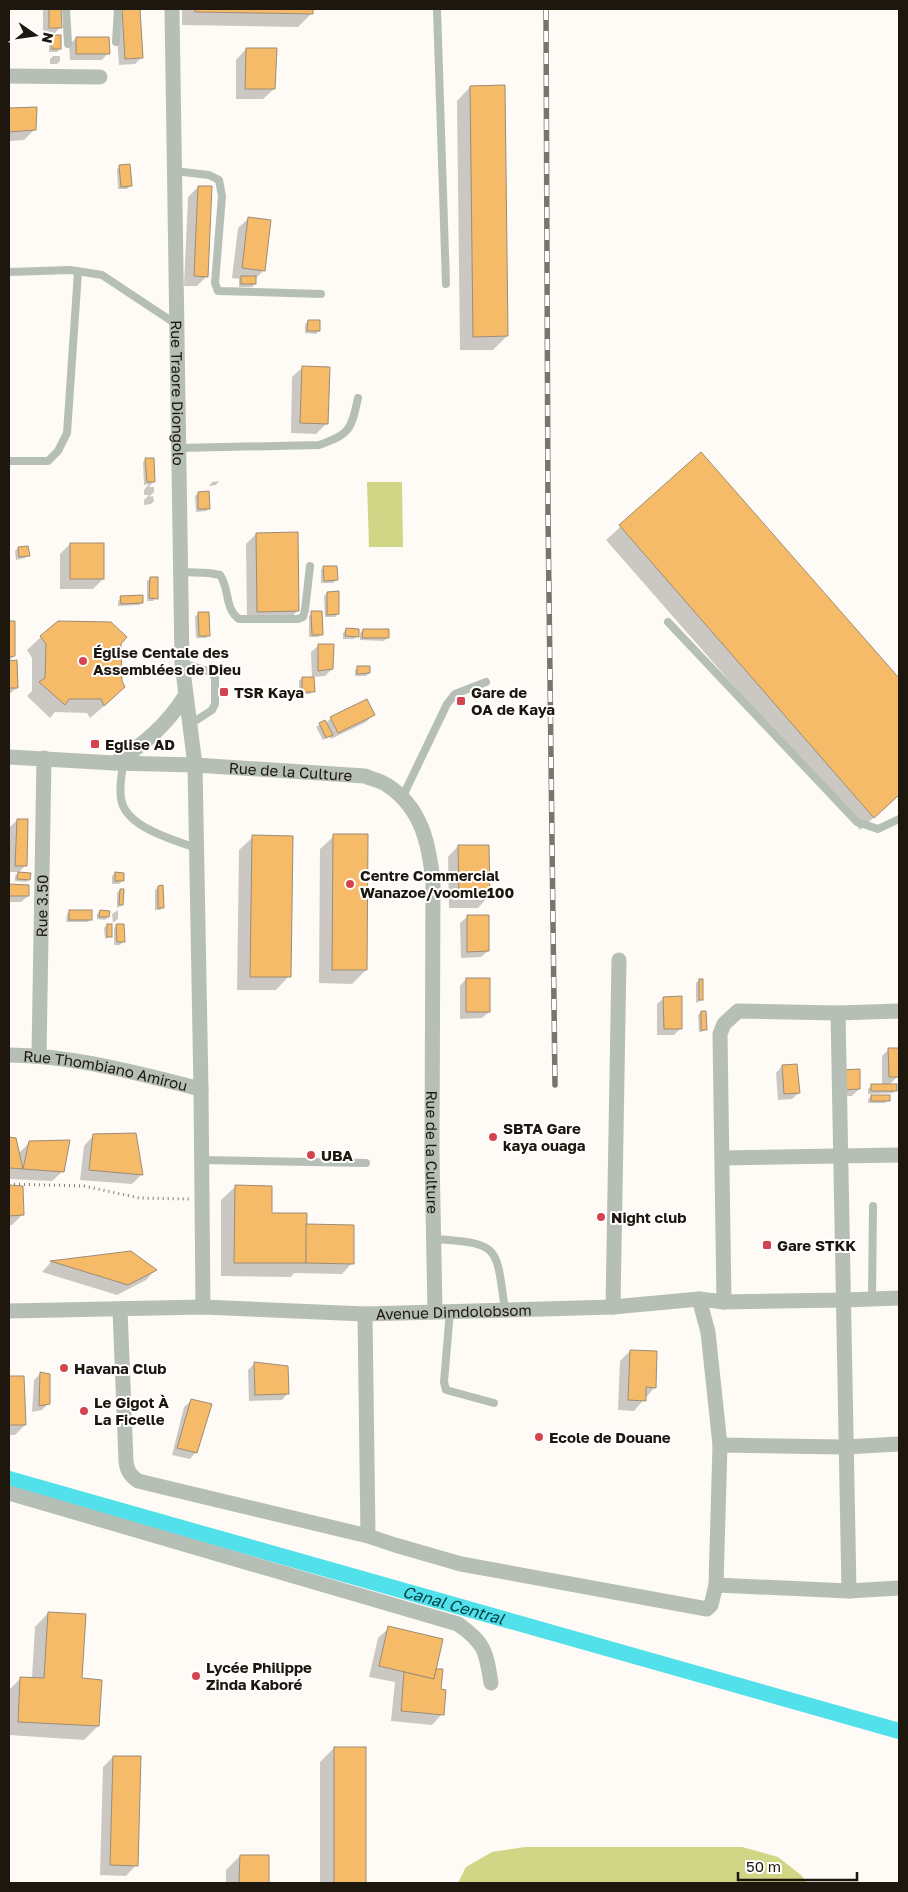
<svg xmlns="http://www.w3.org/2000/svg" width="908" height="1892" viewBox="0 0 908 1892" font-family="'Golos Text',sans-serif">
<rect width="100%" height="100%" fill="#fefaf5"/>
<!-- green -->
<g fill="#d0d685">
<polygon points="367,482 402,482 403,547 369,547"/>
<polygon points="525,1847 742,1847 778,1857 801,1875 807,1883 458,1883 466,1867 492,1852"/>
</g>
<!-- shadow -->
<g fill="#0003">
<polygon points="43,9 60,9 60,27 54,34 43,34"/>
<polygon points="115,9 139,9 142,57 135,64 119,65"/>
<polygon points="182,9 312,9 312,13 298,27 182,25"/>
<polygon points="52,37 60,49 57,52 49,52 49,40"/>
<polygon points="76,38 108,53 102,60 70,60 69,45"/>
<polygon points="246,49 274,89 263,99 236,99 236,60"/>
<polygon points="53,56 60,56 60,61 57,64 50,64 50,59"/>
<polygon points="470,87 507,336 493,350 460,350 457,101"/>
<polygon points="35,108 35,129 24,140 9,141 9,110"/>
<polygon points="120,166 130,186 127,189 118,189 117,169"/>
<polygon points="198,187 207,276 197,286 184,286 188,197"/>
<polygon points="249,218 264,270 255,279 255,284 252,287 239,287 239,279 232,278 238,228"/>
<polygon points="308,321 319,331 316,334 305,333 305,324"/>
<polygon points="303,367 327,423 316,434 291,433 292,377"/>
<polygon points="701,454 899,680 899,795 860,830 606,540"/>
<polygon points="146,459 154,481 149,487 154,487 154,492 149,497 153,496 154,501 151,504 144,505 144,500 149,495 144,495 144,490 149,484 144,485 143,462"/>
<polygon points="219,481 216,485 209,486 212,482"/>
<polygon points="198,493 209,508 206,511 196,512 195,496"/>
<polygon points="256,534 298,610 288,621 247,621 246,544"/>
<polygon points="70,544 103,579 93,589 60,589 60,554"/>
<polygon points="18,548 28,555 25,558 16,560 15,551"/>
<polygon points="324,567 336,580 333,583 321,583 321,570"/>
<polygon points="150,578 156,598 153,601 147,601 147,581"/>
<polygon points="327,593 338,614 335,617 325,617 324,596"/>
<polygon points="121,598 142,602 139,605 118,606 118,601"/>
<polygon points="312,613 321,634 318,637 309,637 309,616"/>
<polygon points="198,614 209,635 206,638 196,638 195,617"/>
<polygon points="14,622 14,656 9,661 9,623"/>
<polygon points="346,630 357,636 354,639 343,639 343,633"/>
<polygon points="363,630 387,638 384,641 360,640 360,633"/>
<polygon points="41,637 120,644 110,701 90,718 87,713 55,712 50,718 27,696 32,691 32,658 27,650"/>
<polygon points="318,646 332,669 325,676 313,677 313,691 310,694 299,694 299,681 302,678 312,678 311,652"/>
<polygon points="9,662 16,662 17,688 9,694"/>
<polygon points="358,667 369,673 366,676 355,676 355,670"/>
<polygon points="373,715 366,722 331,739 330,736 323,740 316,727 325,721 326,723 331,718"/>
<polygon points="17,820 25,866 19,872 9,872 10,827"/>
<polygon points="334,836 366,970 352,984 319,983 320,849"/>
<polygon points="253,837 289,976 276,990 237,990 239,850"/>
<polygon points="458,846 488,897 478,908 449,908 448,857"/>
<polygon points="18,873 29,879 26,882 15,881 15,876"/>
<polygon points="115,873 122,881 119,884 112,884 112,876"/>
<polygon points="9,886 28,886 28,896 21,902 9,902"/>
<polygon points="158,887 163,907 160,910 155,910 155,890"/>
<polygon points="120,890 122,905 117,908 117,893"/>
<polygon points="118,910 118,919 113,923 112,914"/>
<polygon points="70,911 91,919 88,922 66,922 67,914"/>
<polygon points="100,911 108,917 105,920 97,919 97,914"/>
<polygon points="467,917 488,951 481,957 461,958 460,923"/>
<polygon points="107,925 111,936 105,939 104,928"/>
<polygon points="117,925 123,942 120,945 114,945 114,928"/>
<polygon points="466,979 489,1012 482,1018 460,1019 460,986"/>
<polygon points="699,980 702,1000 696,1003 696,983"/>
<polygon points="664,998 681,1028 674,1035 657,1035 657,1004"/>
<polygon points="701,1012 705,1029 702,1032 699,1032 698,1015"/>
<polygon points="889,1049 898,1068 899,1067 899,1094 898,1076 889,1085 896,1090 893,1093 868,1094 868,1089 872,1085 882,1085 882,1056"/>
<polygon points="782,1066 799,1093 792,1099 778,1100 776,1073"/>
<polygon points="835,1078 859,1089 852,1096 835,1096"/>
<polygon points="871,1096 888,1100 885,1103 868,1103 868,1099"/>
<polygon points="94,1135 142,1174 132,1184 80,1180 84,1146"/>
<polygon points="9,1139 15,1140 18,1154 30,1142 63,1171 52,1181 9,1179"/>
<polygon points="9,1187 22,1187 22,1215 12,1225 9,1225"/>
<polygon points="235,1187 271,1214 305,1226 352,1263 342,1274 294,1273 291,1277 221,1276 221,1200"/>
<polygon points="130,1253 155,1270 146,1280 117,1295 42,1272 51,1262"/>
<polygon points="630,1351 655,1387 634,1411 618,1410 620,1361"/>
<polygon points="254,1364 288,1393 282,1400 249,1401 248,1370"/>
<polygon points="41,1373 49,1403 42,1410 32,1412 34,1380"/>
<polygon points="9,1377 23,1378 25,1425 15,1435 9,1435"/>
<polygon points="191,1401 196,1452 190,1459 172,1455 184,1407"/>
<polygon points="48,1613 98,1726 84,1740 9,1735 9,1690 21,1678 32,1678 35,1627"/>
<polygon points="389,1628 434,1670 442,1714 432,1725 391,1721 395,1682 369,1677 378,1638"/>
<polygon points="334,1748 365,1748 364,1883 320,1883 320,1762"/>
<polygon points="113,1757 136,1865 126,1876 100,1875 103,1767"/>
<polygon points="240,1856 268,1856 268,1883 226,1883 226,1870"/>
</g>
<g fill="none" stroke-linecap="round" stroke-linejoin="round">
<!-- canal -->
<path stroke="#52e1eb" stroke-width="16" id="s1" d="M9 1479 899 1731"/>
</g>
<!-- building -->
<g fill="#f6bb69" stroke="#9d8c75">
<polygon points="49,9 61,9 62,28 49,28"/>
<polygon points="122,9 140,9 143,58 125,59"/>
<polygon points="195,9 313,9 313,14 195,12"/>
<rect x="52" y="35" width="9" height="14"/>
<polygon points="76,37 109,37 110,54 76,54"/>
<polygon points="246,48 277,48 275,89 245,89"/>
<polygon points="505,85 508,336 473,337 470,86"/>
<polygon points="37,107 36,130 9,132 9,108"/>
<polygon points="130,164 132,186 121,187 119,165"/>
<polygon points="198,186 212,186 208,277 194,276"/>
<polygon points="248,217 271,220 265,271 242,268"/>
<rect x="241" y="276" width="15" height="8"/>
<polygon points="308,320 320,320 320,331 307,331"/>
<polygon points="302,366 330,367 328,424 300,423"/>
<polygon points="701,452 899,678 899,795 874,818 619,525"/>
<polygon points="145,458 154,458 155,482 147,482"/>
<polygon points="209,491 210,509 198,509 198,492"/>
<polygon points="298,532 299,611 257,612 256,533"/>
<rect x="70" y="543" width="34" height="36"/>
<polygon points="28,546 30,556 19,557 18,547"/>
<polygon points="323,566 337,566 338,580 324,581"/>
<polygon points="150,577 158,577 158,599 149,598"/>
<polygon points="339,591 339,614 327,615 327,592"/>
<polygon points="143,595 143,603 121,604 120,596"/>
<polygon points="311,611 322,611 323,635 312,635"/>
<polygon points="198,612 209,612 210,636 199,636"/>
<polygon points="9,621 15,621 15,656 9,657"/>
<polygon points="58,621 111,622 127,637 121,644 122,681 125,687 104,706 101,699 69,699 65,705 39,682 45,678 46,644 40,636"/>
<polygon points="346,628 359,629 359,637 345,636"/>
<polygon points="363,629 389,629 389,638 362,638"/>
<polygon points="318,644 334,644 333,669 318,671"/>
<polygon points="17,660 18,688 9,688 9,661"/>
<polygon points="357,666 370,666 370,673 357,674"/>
<polygon points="302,677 314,677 315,692 302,692"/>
<polygon points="367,699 375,715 338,733 330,717"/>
<polygon points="325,720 333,735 326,738 319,723"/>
<polygon points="17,819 28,819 27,866 15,866"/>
<polygon points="333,834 368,834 367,970 332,970"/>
<polygon points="252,835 293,836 291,977 250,977"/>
<polygon points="458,845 489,845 490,898 459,898"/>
<polygon points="18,872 31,873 30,880 17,879"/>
<polygon points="115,872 124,873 124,881 115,881"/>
<polygon points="9,884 29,885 29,896 9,896"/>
<polygon points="163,885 164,908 158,908 158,886"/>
<polygon points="120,889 124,889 123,905 119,905"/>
<rect x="69" y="910" width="23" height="10"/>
<polygon points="100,910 110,911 109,917 99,917"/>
<polygon points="467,915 489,915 489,951 467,952"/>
<rect x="107" y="924" width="5" height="13"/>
<polygon points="116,924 124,924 125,942 117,942"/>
<rect x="466" y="978" width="24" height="34"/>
<rect x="699" y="979" width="4" height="21"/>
<polygon points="682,996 682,1029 664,1029 663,997"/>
<polygon points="701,1011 706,1011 707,1030 701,1030"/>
<polygon points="888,1048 899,1048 899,1077 889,1077"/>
<polygon points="797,1064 800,1093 784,1094 782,1065"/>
<polygon points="860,1069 860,1089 841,1090 841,1070"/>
<rect x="871" y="1084" width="26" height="7"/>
<rect x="871" y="1095" width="19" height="6"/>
<polygon points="136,1133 143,1175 89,1170 93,1134"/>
<polygon points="9,1137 16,1138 23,1169 9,1168"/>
<polygon points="70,1140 64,1172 23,1169 29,1141"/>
<polygon points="9,1185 23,1186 24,1215 9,1216"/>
<polygon points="235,1185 272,1186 272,1213 307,1213 306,1263 234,1263"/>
<polygon points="306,1224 354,1225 354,1264 306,1263"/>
<polygon points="131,1251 157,1270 128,1285 50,1261"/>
<polygon points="630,1350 657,1351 656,1388 646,1387 646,1401 628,1400"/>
<polygon points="254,1362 288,1366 289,1394 255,1395"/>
<polygon points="40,1372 50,1374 50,1404 39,1406"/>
<polygon points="9,1376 24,1376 26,1425 9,1425"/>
<polygon points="191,1399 212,1404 197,1453 177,1448"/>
<polygon points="48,1612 86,1614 82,1678 102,1680 99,1726 18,1722 20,1677 44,1678"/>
<polygon points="388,1626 443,1639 434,1679 379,1666"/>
<polygon points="436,1669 443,1669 441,1689 446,1690 444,1715 401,1711 404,1672 434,1679"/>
<rect x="334" y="1747" width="32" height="136"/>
<polygon points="113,1756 141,1756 138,1866 110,1865"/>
<polygon points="240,1855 269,1855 269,1883 239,1883"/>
</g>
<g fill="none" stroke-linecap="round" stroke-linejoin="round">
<!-- path -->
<polyline stroke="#837d76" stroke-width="3" stroke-dasharray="1 4" stroke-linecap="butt" points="9,1184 84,1186 139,1198 189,1199"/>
<!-- lane -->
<g stroke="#b6bfb5" stroke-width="8">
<polyline points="66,9 68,44"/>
<polyline points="437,9 446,284"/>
<polyline points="116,42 118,9"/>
<polyline points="174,171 209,175 219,180 222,196 215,283 218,291 321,294"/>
<polyline points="9,272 70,270 102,275 176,324"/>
<path d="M179 448 319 445C350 434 351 430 358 398"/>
<polyline points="9,461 48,461 58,451 67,433 78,272"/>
<path d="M180 572 209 573 220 575C230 589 224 608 239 619H298L303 617 305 610 310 566"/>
<polyline points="668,622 857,822 878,829 899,819"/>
<polyline points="182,663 211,672 215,678 215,704 212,710 189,725"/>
<path d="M123 763C122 774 119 787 121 798 124 827 174 840 196 848"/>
<polyline points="402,798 447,704 455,694 486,682"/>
<polyline points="201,1160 366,1163"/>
<path d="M433 1239C501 1243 496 1246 505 1310"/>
<polyline points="872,1299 873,1206"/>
<polyline points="450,1311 444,1382 446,1390 494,1403"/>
</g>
<!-- street -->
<g stroke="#b6bfb5" stroke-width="15">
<path id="s2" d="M172 9 182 663 195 765 201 1089 203 1307"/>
<polyline points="9,76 100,77"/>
<path id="s3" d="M9 757 115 763 195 765 365 776C372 779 381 781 387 785 422 808 429 844 433 882L432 1155 435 1311"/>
<path d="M115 763C144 744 166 726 185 696"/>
<path d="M838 1013C843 1206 844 1398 849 1591"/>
<path id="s4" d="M9 1055C77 1056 136 1073 201 1089"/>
<path id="s5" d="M39 1055 44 758"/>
<polyline points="722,1158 899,1155"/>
<polyline points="724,1302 720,1034 724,1024 738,1011 838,1013 899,1011"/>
<polyline points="613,1307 619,960"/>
<path d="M120 1309 126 1461C127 1471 130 1475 138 1481L368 1536 395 1545 461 1564 707 1609 711 1605 716 1585 720 1445 708 1332 699 1299"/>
<path id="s6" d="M9 1311 203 1307 365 1314 613 1307 699 1299 724 1302 845 1300 899 1298"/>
<polyline points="365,1314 368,1536"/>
<polyline points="720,1445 845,1447 899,1444"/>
<path d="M9 1493 458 1624C485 1643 486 1651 491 1683"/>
<polyline points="716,1585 849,1591 899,1588"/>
</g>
<!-- rail casing -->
<g stroke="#7a746d" stroke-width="5.5">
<polyline id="rail" points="546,9 548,513 555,1085"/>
</g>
<!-- rail -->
<use href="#rail" stroke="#fff" stroke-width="4" stroke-dasharray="11" stroke-linecap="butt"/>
</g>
<!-- markers -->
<g fill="#d44450" stroke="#fff" stroke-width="2">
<circle cx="83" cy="661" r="5"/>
<rect x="219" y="687" width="10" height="10" rx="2.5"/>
<rect x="456" y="696" width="10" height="10" rx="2.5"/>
<rect x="90" y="739" width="10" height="10" rx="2.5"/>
<circle cx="350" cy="884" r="5"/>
<circle cx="493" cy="1137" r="5"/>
<circle cx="311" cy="1155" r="5"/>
<circle cx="601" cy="1217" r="5"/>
<rect x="762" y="1240" width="10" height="10" rx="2.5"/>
<circle cx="64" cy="1368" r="5"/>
<circle cx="84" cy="1411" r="5"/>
<circle cx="539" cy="1437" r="5"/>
<circle cx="196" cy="1676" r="5"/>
</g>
<g text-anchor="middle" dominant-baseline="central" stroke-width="4" stroke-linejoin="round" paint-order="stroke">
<!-- street labels -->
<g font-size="15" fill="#1e170e" stroke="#fff">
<text stroke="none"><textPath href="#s2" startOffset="384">Rue Traore Diongolo</textPath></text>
<text stroke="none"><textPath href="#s3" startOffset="282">Rue de la Culture</textPath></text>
<text stroke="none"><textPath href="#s5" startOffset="149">Rue 3.50</textPath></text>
<text stroke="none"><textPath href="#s4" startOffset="98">Rue Thombiano Amirou</textPath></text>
<text stroke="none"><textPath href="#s3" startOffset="762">Rue de la Culture</textPath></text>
<text stroke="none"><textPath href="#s6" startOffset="445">Avenue Dimdolobsom</textPath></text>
</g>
<!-- poi labels -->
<g font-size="15" font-weight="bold" fill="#1e170e" stroke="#fff" text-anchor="start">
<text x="93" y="652">Église Centale des<tspan x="93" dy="17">Assemblées de Dieu</tspan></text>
<text x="234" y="692">TSR Kaya</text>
<text x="471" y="692">Gare de<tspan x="471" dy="17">OA de Kaya</tspan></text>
<text x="105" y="744">Eglise AD</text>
<text x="360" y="875">Centre Commercial<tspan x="360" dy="17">Wanazoe/voomle100</tspan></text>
<text x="503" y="1128">SBTA Gare<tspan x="503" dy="17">kaya ouaga</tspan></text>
<text x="321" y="1155">UBA</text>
<text x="611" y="1217">Night club</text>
<text x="777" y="1245">Gare STKK</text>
<text x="74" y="1368">Havana Club</text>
<text x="94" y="1402">Le Gigot À<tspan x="94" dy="17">La Ficelle</tspan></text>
<text x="549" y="1437">Ecole de Douane</text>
<text x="206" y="1667">Lycée Philippe<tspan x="206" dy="17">Zinda Kaboré</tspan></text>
</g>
<!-- water labels -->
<g font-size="16" font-style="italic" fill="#004448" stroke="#fff">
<text stroke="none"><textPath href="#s1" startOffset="462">Canal Central</textPath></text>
</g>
</g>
<!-- border -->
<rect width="908" height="1892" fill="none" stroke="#1e170e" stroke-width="20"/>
<!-- north arrow -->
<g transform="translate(35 35) rotate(103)" stroke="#ffffff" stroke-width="4" paint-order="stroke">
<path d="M0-4L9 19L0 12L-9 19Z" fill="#1e170e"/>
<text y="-8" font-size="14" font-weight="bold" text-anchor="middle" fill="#1e170e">N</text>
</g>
<!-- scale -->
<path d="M738 1872v8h119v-8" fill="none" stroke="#1e170e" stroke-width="2.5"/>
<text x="746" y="1872" font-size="15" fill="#1e170e" stroke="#ffffff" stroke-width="4" paint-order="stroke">50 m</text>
</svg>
